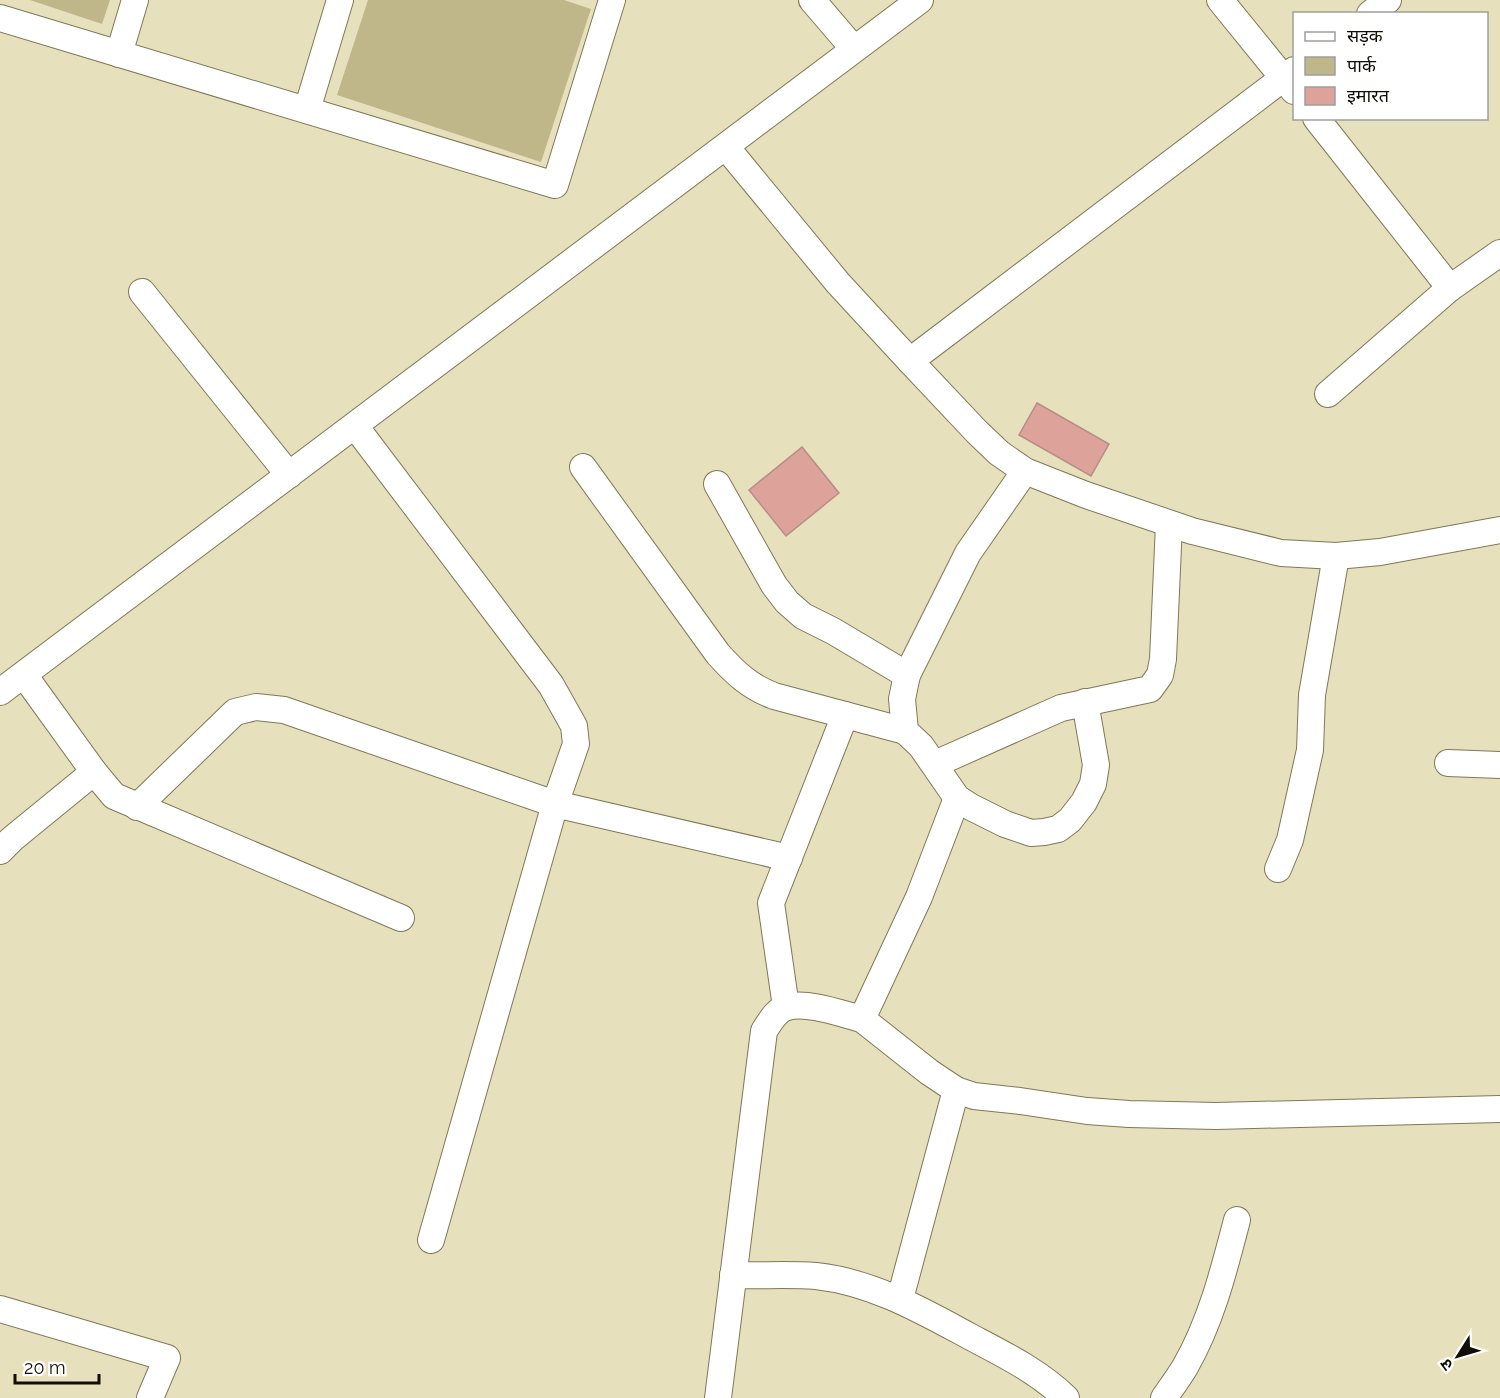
<svg xmlns="http://www.w3.org/2000/svg" width="1500" height="1398" viewBox="0 0 1500 1398" font-family="Raleway,'Noto Sans Devanagari',sans-serif">
<rect width="100%" height="100%" fill="#e7e0bc"/>
<!-- green -->
<g fill="#bfb68a">
<polygon points="30,0 110,0 102,24"/>
<polygon points="368,0 564,0 591,9 541,162 337,95"/>
</g>
<!-- building -->
<g fill="#dda299" stroke="#b48e87" stroke-width="1.5">
<polygon points="1037,403 1109,444 1091,476 1019,435"/>
<polygon points="802,447 839,493 786,536 749,490"/>
</g>
<g fill="none" stroke-linecap="round" stroke-linejoin="round">
<!-- street casing -->
<g stroke="#7f7857" stroke-width="28">
<g id="street">
<polyline points="812,0 854,49"/>
<polyline points="1220,0 1294,91"/>
<polyline points="1370,14 1388,0"/>
<polyline points="0,18 555,185 612,0"/>
<polyline points="119,54 135,0"/>
<polyline points="307,110 340,0"/>
<polyline points="1316,118 1450,288 1328,394"/>
<polyline points="726,147 838,283 910,361 977,432 999,453 1025,471 1086,495 1192,531 1281,553 1336,556 1380,552 1500,530"/>
<polyline points="1450,288 1500,253"/>
<polyline points="142,292 289,475"/>
<polyline points="910,361 1294,70"/>
<polyline points="355,426 551,685 574,726 576,744 555,804 431,1240"/>
<path d="M583 467 718 654C735 673 750 687 774 696L905 731"/>
<polyline points="1025,471 968,553 907,675 902,699 905,731 921,746 957,798 971,807 1005,824 1031,833 1044,832 1058,829 1070,820 1084,802 1093,784 1096,765 1085,702"/>
<polyline points="717,484 774,585 787,602 803,616 833,631 907,675"/>
<polyline points="24,675 94,772 114,796 401,918"/>
<polyline points="0,692 920,0"/>
<polyline points="1448,763 1500,765"/>
<polyline points="935,764 1061,708 1150,689 1160,675 1163,659 1169,524"/>
<polyline points="137,807 235,712 256,707 284,710 555,804 789,858"/>
<polyline points="0,851 12,839 94,772"/>
<polyline points="1278,869 1290,840 1310,750 1312,695 1336,556"/>
<polyline points="786,1007 771,903 845,715"/>
<polyline points="862,1019 929,1072 956,1090 900,1299"/>
<polyline points="956,1090 974,1096 1020,1101 1087,1111 1129,1114 1216,1116 1500,1109"/>
<path d="M733 1275C760 1276 789 1274 816 1276 872 1282 921 1310 969 1336 1003 1354 1038 1371 1066 1398"/>
<polyline points="0,1309 167,1358 150,1398"/>
<path d="M718 1398 764 1031C770 1022 776 1010 787 1007 807 1001 842 1014 862 1019L919 897 957 798"/>
<path d="M1164 1398C1171 1388 1179 1377 1185 1367 1211 1322 1224 1270 1237 1220"/>
</g>
</g>
<!-- street -->
<use href="#street" stroke="#fff" stroke-width="26"/>
</g>
<!-- legend -->
<rect x="1293" y="12" width="195" height="108" fill="#ffffff" stroke="#9f9e9a" stroke-width="1.5"/>
<rect x="1305" y="32" width="30" height="9" fill="#ffffff" stroke="#9f9e9a" stroke-width="1.5"/>
<text x="1347" y="42" font-size="18" fill="#100d03">सड़क</text>
<rect x="1305" y="57" width="30" height="18" fill="#bfb68a" stroke="#9f9e9a" stroke-width="1.5"/>
<text x="1347" y="72" font-size="18" fill="#100d03">पार्क</text>
<rect x="1305" y="87" width="30" height="18" fill="#dda299" stroke="#9f9e9a" stroke-width="1.5"/>
<text x="1347" y="102" font-size="18" fill="#100d03">इमारत</text>
<!-- north arrow -->
<g transform="translate(1458 1356) rotate(233)" stroke="#ffffff" stroke-width="4.5" paint-order="stroke">
<path d="M0-4.5L10 22L0 15L-10 22Z" fill="#100d03"/>
<text y="-9" font-size="16" font-weight="bold" text-anchor="middle" fill="#100d03">उ</text>
</g>
<!-- scale -->
<path d="M15 1374v9h84v-9" fill="none" stroke="#100d03" stroke-width="3"/>
<text x="24" y="1374" font-size="18" fill="#100d03" stroke="#ffffff" stroke-width="4.5" paint-order="stroke">20 m</text>
</svg>
